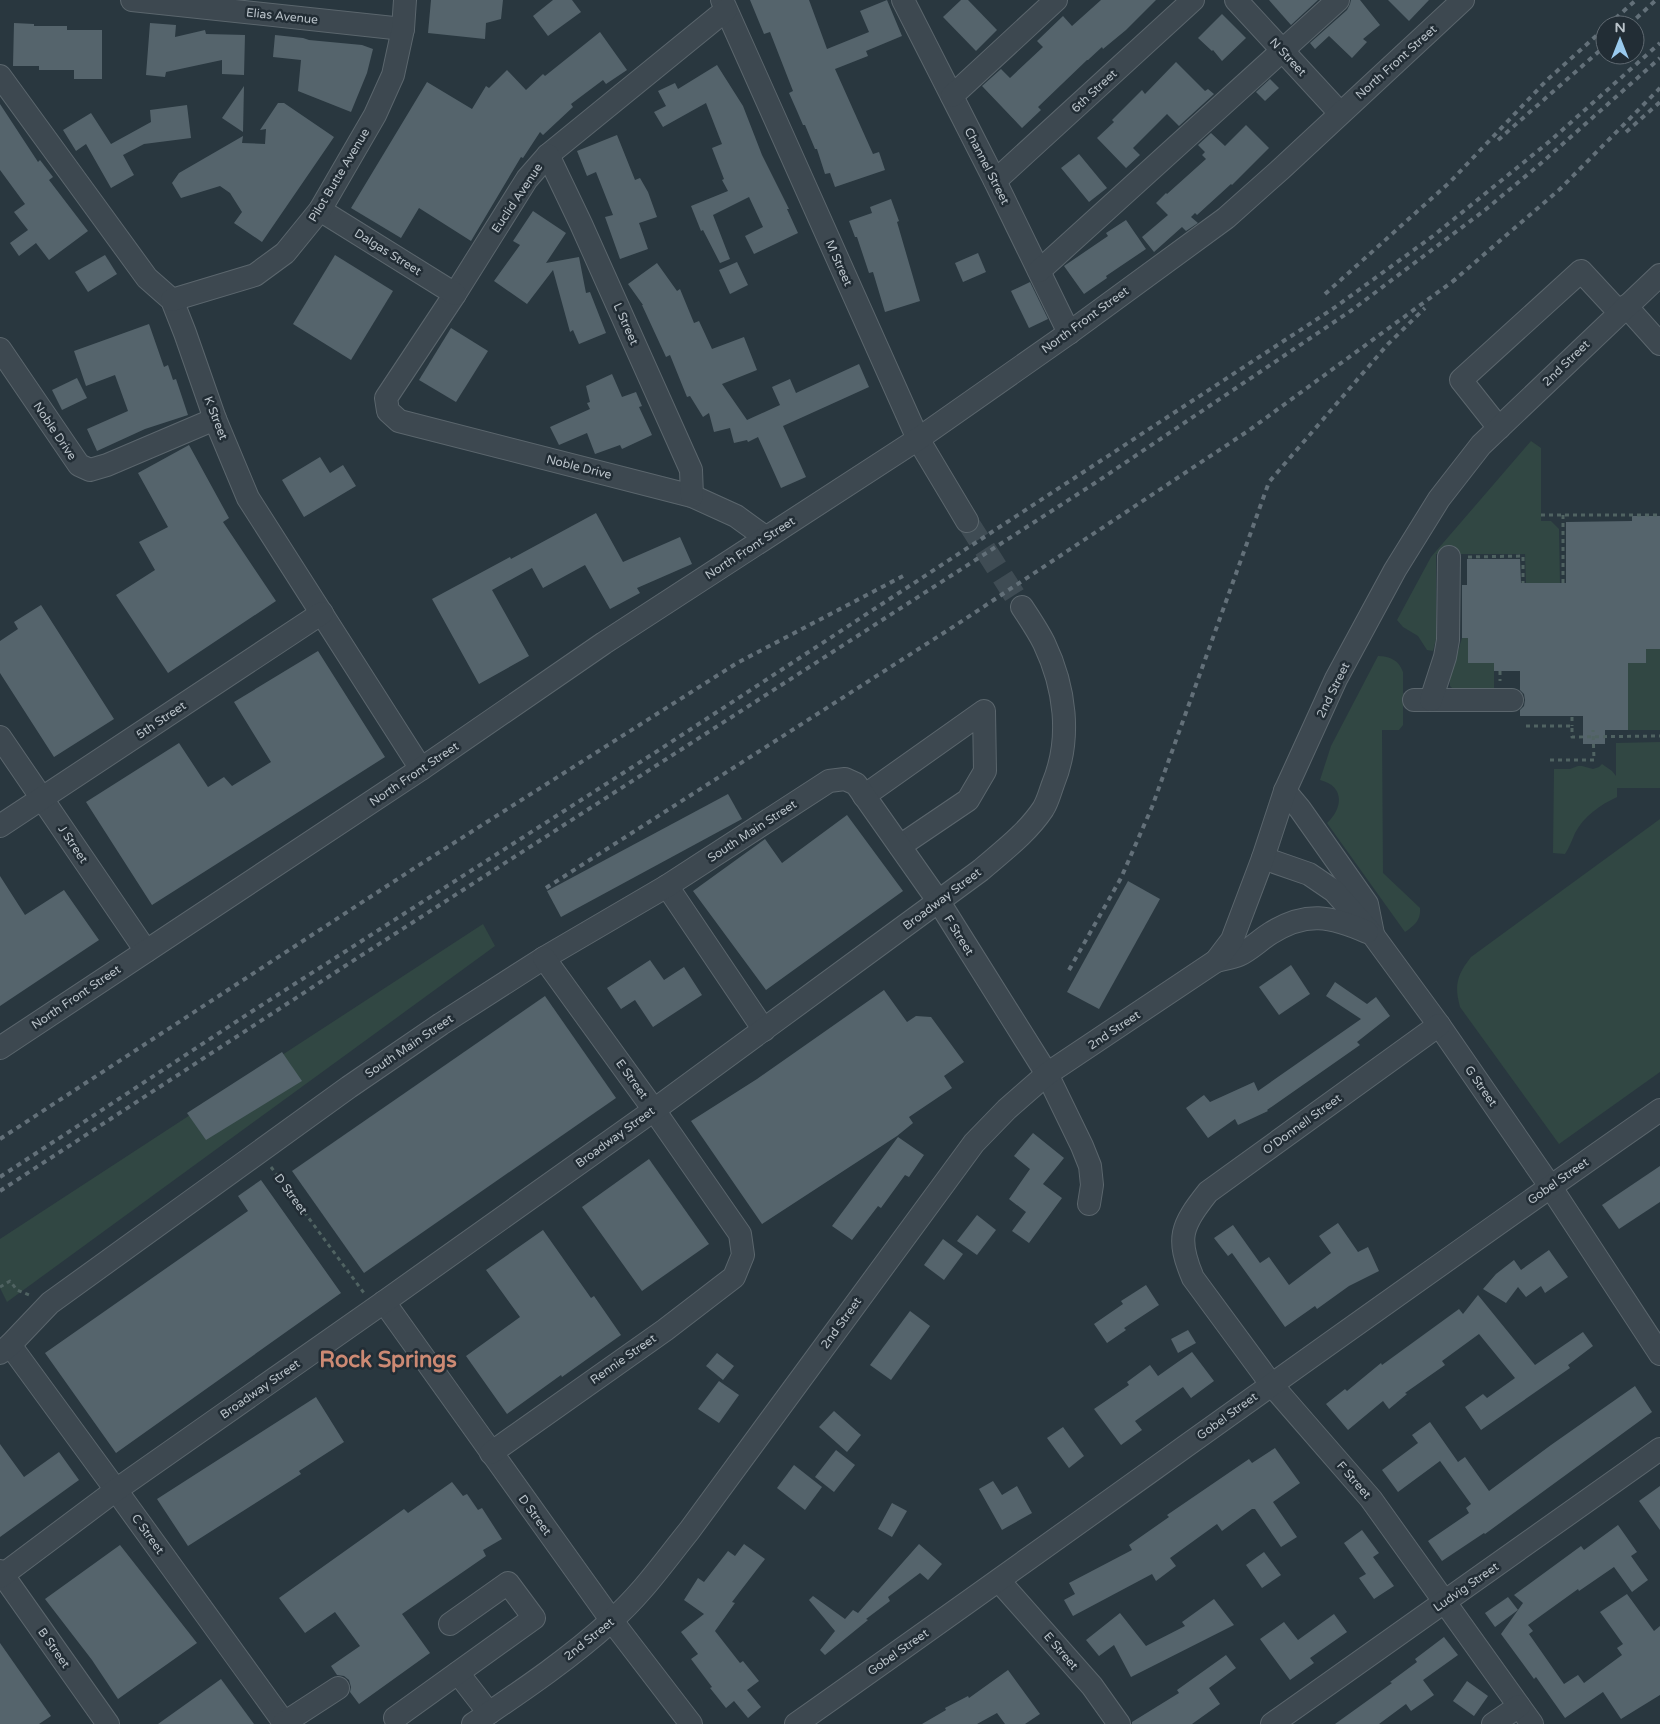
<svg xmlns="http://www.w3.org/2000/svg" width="1660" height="1724" viewBox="0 0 1660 1724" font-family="'Varela Round',sans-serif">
<rect width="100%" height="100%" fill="#29373f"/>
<!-- green -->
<g fill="#314743">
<polygon points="1531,441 1541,448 1541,521 1551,521 1559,529 1560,583 1526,583 1525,554 1436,554 1436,639 1433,651 1427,650 1418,636 1403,627 1397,620 1431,557"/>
<polygon points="1462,638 1468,638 1468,663 1494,663 1494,691 1454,690 1450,686 1450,678"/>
<polygon points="1646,649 1660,649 1660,730 1628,730 1628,663 1646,663"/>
<path d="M1378 656C1391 656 1399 661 1403 672V725L1399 730H1382L1383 873 1420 908C1421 920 1415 925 1405 932L1327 823C1343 808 1345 786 1320 780L1331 746Z"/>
<path d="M1660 742V788H1617V797C1600 805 1584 816 1575 833 1572 840 1569 848 1565 854L1553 853 1554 769H1570L1578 766H1582L1593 769 1599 767 1602 764 1612 771 1616 776V743Z"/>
<path d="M1660 819V1072L1559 1144 1460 1007C1454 985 1457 975 1471 957Z"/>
<polygon points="483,924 495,946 7,1302 0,1288 0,1239"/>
</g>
<!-- building -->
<g fill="#55646c">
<polygon points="431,0 503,0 501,19 486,23 485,39 428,33"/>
<polygon points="553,0 572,0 581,12 548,36 533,16"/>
<polygon points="750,0 809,0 827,49 869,32 860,11 887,0 902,36 866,51 868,56 835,69 873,154 879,152 885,170 835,187 830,173 825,174 817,149 815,149 805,125 803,125 797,111 789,93 793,91 770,32 764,34"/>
<polygon points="961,0 968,0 997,30 976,51 943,17"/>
<polygon points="1101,0 1156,0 1126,30 1103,49 1102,47 1088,60 1087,60 1038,107 1041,110 1022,128 982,86 1001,69 1010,78 1043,47 1037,41 1063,16 1072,26"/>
<polygon points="1269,0 1318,0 1291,25"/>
<polygon points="1351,0 1360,0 1380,25 1363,39 1367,42 1352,58 1329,36 1315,49 1310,43 1347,10 1350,4"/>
<polygon points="1388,0 1429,0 1409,21"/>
<polygon points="1222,14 1246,38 1222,61 1213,50 1212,51 1198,38"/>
<polygon points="14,23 34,24 34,26 67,26 67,30 102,30 102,79 74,79 74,70 39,70 39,66 13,66"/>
<polygon points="150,23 176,25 175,37 205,30 206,34 245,35 244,75 222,74 222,60 166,72 165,77 146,75"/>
<polygon points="600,32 627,70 606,84 603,80 571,104 573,107 543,135 540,132 523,158 521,157 471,241 419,208 401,238 351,208 427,82 472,109 486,86 489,88 507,70 526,90 543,74 545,76"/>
<polygon points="275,35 303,38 309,40 362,45 373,49 367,73 351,112 298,91 301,60 273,57"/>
<polygon points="1176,62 1205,91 1208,89 1214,94 1179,126 1167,114 1133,148 1140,155 1126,168 1097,138 1114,122 1112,120 1142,90 1145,94"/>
<polygon points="717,65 743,106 762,155 789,209 787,209 798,233 754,254 745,236 763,227 749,197 713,215 730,259 720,263 703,230 701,231 691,206 728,191 722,180 724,179 712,148 722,144 706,103 663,127 654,112 666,106 658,91 675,83 678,89"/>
<polygon points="1270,79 1279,88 1265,101 1256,92"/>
<polygon points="244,86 243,132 222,118"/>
<polygon points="278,103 284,103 334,137 262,242 234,223 242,212 230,193 220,186 181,198 172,183 179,173 243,136 242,143 265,144 266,129 260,130"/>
<polygon points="0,104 38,162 40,160 53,177 49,180 88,231 49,260 36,243 19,256 10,243 28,230 14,212 25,204 0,170"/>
<polygon points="187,105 191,138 144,144 123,155 134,175 111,188 86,144 76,151 63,130 91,113 111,144 151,122 150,110"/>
<polygon points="1246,125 1269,148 1232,185 1231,184 1197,215 1195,213 1191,217 1198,223 1186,231 1182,227 1154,252 1142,237 1168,215 1156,203 1166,193 1167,194 1206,159 1202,155 1205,152 1198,145 1211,133 1225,146"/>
<polygon points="617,135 635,180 640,178 648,192 657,217 639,223 648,249 620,259 605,217 613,215 596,172 587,176 577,151"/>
<polygon points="1079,154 1107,188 1089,202 1061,168"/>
<polygon points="891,199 899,221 897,222 920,301 885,312 873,272 869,273 857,237 855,237 849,221 872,213 870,207"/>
<polygon points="533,211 566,233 546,263 579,257 586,293 590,292 606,333 579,344 573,330 570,332 553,270 527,304 494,281 520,245 513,241"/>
<polygon points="1126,220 1146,249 1106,276 1107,278 1084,294 1064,266 1108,236 1106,233"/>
<polygon points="978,253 986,272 963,282 955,263"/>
<polygon points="105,255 117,274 88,292 75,272"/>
<polygon points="335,255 393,291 351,360 293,324"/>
<polygon points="737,262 748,285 730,294 719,270"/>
<polygon points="657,263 677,291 680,289 694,323 699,321 712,349 744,337 757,370 722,384 747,420 780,405 772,387 790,379 796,393 859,364 869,387 783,426 806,477 781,488 758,437 748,442 747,440 734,443 730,428 714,432 709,413 703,417 690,396 687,397 670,355 666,357 642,305 643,305 628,284"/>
<polygon points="1030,282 1048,319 1029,328 1011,291"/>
<polygon points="149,324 164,367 168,365 173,380 176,379 188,415 145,429 97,451 87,429 128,411 115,375 86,386 74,351"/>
<polygon points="451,328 488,351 456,402 419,380"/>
<polygon points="612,374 622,397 636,392 642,406 639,407 652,435 622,449 620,445 595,454 587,433 559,445 550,427 590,409 587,403 590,402 586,386"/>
<polygon points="77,378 87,398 62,410 52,390"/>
<polygon points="189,445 229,518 223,522 276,601 168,673 116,595 155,570 139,542 168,527 138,473"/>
<polygon points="320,457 330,473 343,465 356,486 304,517 282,480"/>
<polygon points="596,513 623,562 680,537 692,564 637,588 640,593 610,609 585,565 543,588 532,568 492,590 529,656 479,684 432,599 510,557 511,559"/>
<polygon points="1632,516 1660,516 1660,649 1646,649 1646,663 1628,663 1628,730 1605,730 1605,744 1583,744 1583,716 1520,716 1520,710 1524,706 1525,700 1524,694 1520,690 1520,671 1494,671 1494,663 1468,663 1468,638 1462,638 1462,585 1467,585 1467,559 1520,559 1521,583 1566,583 1566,522 1632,521"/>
<polygon points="41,605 114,719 54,757 0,673 0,641 18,629 14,622"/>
<polygon points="318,651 385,757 152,905 86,802 179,743 208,787 224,777 232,786 271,762 234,702"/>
<polygon points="728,794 742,819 561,917 547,891"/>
<polygon points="847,815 903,891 766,990 693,891 765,839 782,863"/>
<polygon points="0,876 25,915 64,890 99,940 0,1006"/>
<polygon points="1128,881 1160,899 1099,1009 1067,992"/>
<polygon points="650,960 664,980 684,967 702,995 653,1027 635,1000 621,1009 607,988"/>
<polygon points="1291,965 1310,994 1279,1015 1259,987"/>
<polygon points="1335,982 1367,1004 1376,997 1390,1016 1357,1042 1360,1045 1267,1110 1268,1111 1238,1125 1235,1119 1208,1138 1186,1108 1204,1095 1210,1102 1254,1082 1258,1091 1361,1019 1326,996"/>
<polygon points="884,990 907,1022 916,1016 931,1017 964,1062 944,1076 952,1088 909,1117 913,1123 897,1136 762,1224 691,1121 757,1079"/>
<polygon points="545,996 616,1098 364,1273 292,1171"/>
<polygon points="282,1052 302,1081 206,1140 187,1113"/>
<polygon points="1033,1133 1064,1158 1043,1184 1062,1198 1029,1243 1012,1231 1026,1212 1009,1199 1030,1169 1014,1156"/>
<polygon points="898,1137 924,1155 909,1177 905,1175 881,1208 878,1206 852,1240 832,1226"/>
<polygon points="649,1159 709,1244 642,1291 582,1207"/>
<polygon points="1660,1166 1660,1202 1619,1229 1602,1205"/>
<polygon points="261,1180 341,1293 116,1453 45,1353 248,1211 238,1196"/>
<polygon points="977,1215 996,1230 977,1255 957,1241"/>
<polygon points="1338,1223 1358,1252 1368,1247 1379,1271 1349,1286 1317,1309 1315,1306 1285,1327 1232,1253 1228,1256 1214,1238 1233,1225 1260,1263 1269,1257 1289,1285 1331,1253 1319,1236"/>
<polygon points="543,1230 591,1298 594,1296 621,1335 562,1377 561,1375 507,1414 466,1356 520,1317 486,1270"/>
<polygon points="943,1239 963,1254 944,1280 924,1265"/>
<polygon points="1549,1250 1568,1277 1545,1293 1541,1286 1526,1297 1518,1287 1506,1303 1483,1289 1496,1274 1514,1260 1521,1270"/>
<polygon points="1146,1285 1159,1305 1124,1328 1126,1330 1107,1343 1094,1324 1123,1304 1121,1301"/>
<polygon points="1478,1295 1535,1365 1583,1332 1593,1346 1568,1365 1570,1368 1481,1430 1465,1407 1483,1394 1487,1398 1515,1378 1479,1334 1442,1361 1445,1365 1405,1393 1407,1394 1389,1409 1383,1401 1348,1430 1326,1404 1345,1389 1347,1391 1381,1363 1382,1365 1459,1309 1463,1314"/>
<polygon points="910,1311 930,1326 891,1380 870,1365"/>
<polygon points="1188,1330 1196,1343 1178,1353 1171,1339"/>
<polygon points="1192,1352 1214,1381 1191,1398 1183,1387 1135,1421 1142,1430 1121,1445 1094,1409 1129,1385 1127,1382 1150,1365 1158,1376"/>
<polygon points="717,1353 734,1366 723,1380 706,1366"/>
<polygon points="719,1381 739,1395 719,1423 698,1409"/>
<polygon points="1635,1386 1652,1412 1485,1534 1484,1533 1442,1561 1428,1541 1469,1513 1466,1508 1471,1504 1440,1461 1398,1492 1382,1470 1418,1443 1412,1435 1430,1422 1458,1462 1465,1457 1489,1491 1551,1445"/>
<polygon points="316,1397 344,1442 299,1471 301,1474 188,1546 157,1499"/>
<polygon points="834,1411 861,1435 847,1452 819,1427"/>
<polygon points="1063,1427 1084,1456 1069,1468 1047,1438"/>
<polygon points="0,1444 24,1477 59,1452 79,1480 0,1537"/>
<polygon points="1275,1448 1300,1483 1273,1502 1297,1537 1281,1547 1255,1509 1252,1509 1222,1531 1217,1524 1170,1558 1176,1566 1156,1581 1152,1574 1073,1616 1064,1600 1075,1594 1069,1583 1132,1550 1129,1545 1169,1517 1167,1515 1249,1459 1252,1463"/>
<polygon points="836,1450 855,1465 834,1492 815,1477"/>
<polygon points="794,1465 822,1487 805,1510 777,1488"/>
<polygon points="993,1481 1002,1495 1017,1486 1032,1513 1002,1530 979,1489"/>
<polygon points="452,1482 463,1496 467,1494 478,1510 482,1508 502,1539 483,1550 486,1556 402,1614 430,1653 359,1704 350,1692 351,1687 349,1680 344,1676 337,1675 331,1666 360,1646 335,1612 305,1633 279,1598 404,1509 408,1513"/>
<polygon points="1660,1486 1660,1530 1639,1501"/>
<polygon points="892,1503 907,1511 892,1537 878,1529"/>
<polygon points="1618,1525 1637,1552 1631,1556 1648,1580 1632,1592 1614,1567 1579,1591 1578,1589 1528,1625 1533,1631 1529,1634 1564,1684 1578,1675 1584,1683 1622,1655 1617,1648 1623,1644 1600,1612 1627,1594 1654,1631 1660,1626 1660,1695 1621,1719 1603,1692 1565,1718 1536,1677 1534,1679 1501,1634 1523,1603 1514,1595 1581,1546 1584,1550"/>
<polygon points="1362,1530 1379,1553 1373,1557 1394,1586 1374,1599 1359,1578 1366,1574 1344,1543"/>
<polygon points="744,1544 765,1559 732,1602 735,1603 715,1631 740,1663 743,1661 759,1681 747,1690 761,1707 748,1718 734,1701 726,1708 710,1688 712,1687 691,1659 698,1654 681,1632 704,1614 684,1600 698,1578 704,1582 728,1551 735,1556"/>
<polygon points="919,1544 942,1564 928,1580 920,1573 888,1597 890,1601 866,1619 868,1620 825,1655 820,1650 835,1631 809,1600 813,1596 845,1619 853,1610 858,1613"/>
<polygon points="120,1545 197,1643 118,1699 92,1660 45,1599"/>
<polygon points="1264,1552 1281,1575 1262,1588 1246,1565"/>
<polygon points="1508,1597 1518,1610 1495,1627 1485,1613"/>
<polygon points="1214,1599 1234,1625 1131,1677 1114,1645 1099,1656 1086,1640 1120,1613 1146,1646 1185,1626 1182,1622"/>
<polygon points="1334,1614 1347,1632 1310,1658 1314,1663 1290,1680 1260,1639 1284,1622 1298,1640"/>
<polygon points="1444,1637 1458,1655 1423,1680 1434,1695 1411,1711 1406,1704 1379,1724 1335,1724 1392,1683 1390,1682 1417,1662 1415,1659"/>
<polygon points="0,1643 51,1716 39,1724 0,1724"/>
<polygon points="1226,1655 1236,1668 1209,1688 1220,1704 1192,1724 1132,1724 1132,1722 1179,1693 1177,1690"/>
<polygon points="1008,1670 1040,1714 1025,1724 1005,1724 997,1713 977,1724 922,1724 946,1710 945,1708 968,1696 969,1698"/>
<polygon points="221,1679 254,1724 158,1724"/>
<polygon points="1467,1681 1488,1696 1474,1716 1453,1701"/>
</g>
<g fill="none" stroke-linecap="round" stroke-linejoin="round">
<!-- minor-tunnel -->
<polyline stroke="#3f4c54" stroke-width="22" stroke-dasharray="22 11" stroke-linecap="butt" points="967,521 1022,607"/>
<!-- minor casing -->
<g stroke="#5b666d" stroke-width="24">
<g id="minor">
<polyline points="132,0 403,29"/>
<polyline points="722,0 918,439 967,521"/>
<polyline points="903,0 995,181 1069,333"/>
<polyline points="1236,0 1340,113"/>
<polyline points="726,10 548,155 527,179 455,294 386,398 388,411 399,421 692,496 736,516 765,537"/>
<polyline points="0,76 147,278 172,300 185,333 215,419 248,498 421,769"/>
<polyline points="952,96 1056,0"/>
<polyline points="548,155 581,224 691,470 692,496"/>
<polyline points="995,181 1193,0"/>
<polyline points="320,210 455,294"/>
<polyline points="1039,271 1338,0"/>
<polyline points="172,300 255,275 285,253 320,210 375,115 393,75 403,29 405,0"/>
<polyline points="1626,306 1660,344"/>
<polyline points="0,349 79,465 90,470 107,465 215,419"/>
<polyline points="1499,428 1461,380 1581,271 1619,312"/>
<polyline points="1414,700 1512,700"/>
<polyline points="1431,700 1445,657 1448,640 1449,557"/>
<polyline points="0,737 146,951"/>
<polyline points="1285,791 1300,809 1367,904 1373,934"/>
<polyline points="864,796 984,711 985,771 968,800 900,846"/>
<polyline points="0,826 322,613"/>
<polyline points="1263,858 1309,874 1334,891 1373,935 1439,1025 1550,1186 1660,1354"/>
<polyline points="667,886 764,1030"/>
<path d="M1216 961C1224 959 1232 958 1239 955 1250 950 1261 939 1271 933 1306 911 1331 916 1367 932"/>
<path d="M1439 1025 1208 1192C1181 1226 1176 1238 1193 1278L1271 1384 1371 1499 1532 1724"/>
<polyline points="0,1048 421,769 604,643 918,439 1069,333 1226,218 1281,169 1463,0"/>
<polyline points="384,1302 612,1621 691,1724"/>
<polyline points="10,1345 116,1490 285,1724"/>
<polyline points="0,1353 10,1345 50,1303 349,1087 441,1024 544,958 667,886 829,781 845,779 856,784 939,902 1047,1074 1082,1146 1090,1166 1092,1185 1089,1204"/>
<polyline points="491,1453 665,1330 734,1277 743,1255 740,1234 654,1110 544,958"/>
<polyline points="0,1571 108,1724"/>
<path d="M0 1577 116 1490 384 1302 654 1110 981 870C1003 851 1027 833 1043 809 1048 801 1050 792 1053 784 1072 738 1065 687 1044 643 1038 631 1030 619 1022 607"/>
<polyline points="999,1581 1092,1686 1119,1724"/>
<polyline points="458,1673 489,1713"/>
<polyline points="395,1718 534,1618 508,1583 450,1624"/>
<polyline points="284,1723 338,1688"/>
<path d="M473 1724C520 1692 568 1660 611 1621 641 1595 664 1562 689 1531L974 1143 1007 1109 1047 1074 1216 961 1232 940 1263 858 1285 791 1336 679 1395 570 1439 499 1481 445 1660 275"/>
<path d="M796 1724C1085 1520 1370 1312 1660 1110"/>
<polyline points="1272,1724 1660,1449"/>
<polyline points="1493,1724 1519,1706"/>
</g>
</g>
<!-- path -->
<g stroke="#506362" stroke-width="3" stroke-dasharray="4 4" stroke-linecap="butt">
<polyline points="1541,515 1660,515"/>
<polyline points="1563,515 1563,583"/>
<polyline points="1468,557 1523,556 1523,583"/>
<polyline points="1500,671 1500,681"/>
<polyline points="1572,717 1572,726"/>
<polyline points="1526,726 1572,726 1572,737 1660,736"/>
<polyline points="1550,760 1594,760 1593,730"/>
<polyline points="271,1167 364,1293"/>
<polyline points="0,1287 10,1281 17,1290 29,1295"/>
</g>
<!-- minor -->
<use href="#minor" stroke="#3d4850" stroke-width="22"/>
<!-- rail -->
<g stroke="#637079" stroke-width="4" stroke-dasharray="5 5" stroke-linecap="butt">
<polyline points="1608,25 1636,0"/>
<polyline points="1629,25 1656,0"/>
<polyline points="1626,132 1660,102"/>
<polyline points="1498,140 1605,46"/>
<polyline points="1452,282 1560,189 1660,88"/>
<polyline points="1325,294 1450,182 1547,80 1605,28"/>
<polyline points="546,888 956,625 1248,431 1456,279"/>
<polyline points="1069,970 1121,878 1152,807 1269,482 1388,344 1425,308"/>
<polyline points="0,1139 416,867 737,663 903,576"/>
<polyline points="0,1177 251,1012 659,750 1334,308 1433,236 1550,141 1660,43"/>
<polyline points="0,1191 345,966 1095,483 1352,310 1485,210 1539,165 1660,58"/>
</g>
</g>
<g text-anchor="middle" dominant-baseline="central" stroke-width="5" stroke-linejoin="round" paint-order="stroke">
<!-- street labels -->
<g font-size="12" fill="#bac3ca" stroke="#222d35">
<text transform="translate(282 16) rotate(6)">Elias Avenue</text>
<text transform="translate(1288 57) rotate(47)">N Street</text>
<text transform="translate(1396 62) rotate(-42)">North Front Street</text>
<text transform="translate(1094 91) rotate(-43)">6th Street</text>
<text transform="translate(987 166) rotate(63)">Channel Street</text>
<text transform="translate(339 175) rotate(-59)">Pilot Butte Avenue</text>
<text transform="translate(517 198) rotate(-56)">Euclid Avenue</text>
<text transform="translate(388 252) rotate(32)">Dalgas Street</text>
<text transform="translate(839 263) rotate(66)">M Street</text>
<text transform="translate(1085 320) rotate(-36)">North Front Street</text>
<text transform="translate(626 324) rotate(66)">L Street</text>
<text transform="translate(1566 363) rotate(-44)">2nd Street</text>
<text transform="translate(216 418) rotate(69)">K Street</text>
<text transform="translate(55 431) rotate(56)">Noble Drive</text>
<text transform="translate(579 467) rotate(14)">Noble Drive</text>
<text transform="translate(750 548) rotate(-33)">North Front Street</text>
<text transform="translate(1333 690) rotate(-64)">2nd Street</text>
<text transform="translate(161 720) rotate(-34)">5th Street</text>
<text transform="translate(414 774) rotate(-34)">North Front Street</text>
<text transform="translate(752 831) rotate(-33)">South Main Street</text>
<text transform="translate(73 844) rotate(56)">J Street</text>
<text transform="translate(942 899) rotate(-37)">Broadway Street</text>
<text transform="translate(959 935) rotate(58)">F Street</text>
<text transform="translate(76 997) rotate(-34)">North Front Street</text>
<text transform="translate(1114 1030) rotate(-34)">2nd Street</text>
<text transform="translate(409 1046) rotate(-34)">South Main Street</text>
<text transform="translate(632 1079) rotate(54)">E Street</text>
<text transform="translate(1481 1086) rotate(55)">G Street</text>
<text transform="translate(1302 1124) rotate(-36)">O'Donnell Street</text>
<text transform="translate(615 1137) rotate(-36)">Broadway Street</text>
<text transform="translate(1558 1181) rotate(-35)">Gobel Street</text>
<text transform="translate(291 1194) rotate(54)">D Street</text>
<text transform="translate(841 1323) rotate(-54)">2nd Street</text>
<text transform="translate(623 1359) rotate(-35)">Rennie Street</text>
<text transform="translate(260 1389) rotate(-35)">Broadway Street</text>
<text transform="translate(1227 1416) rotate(-36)">Gobel Street</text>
<text transform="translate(1354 1480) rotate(49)">F Street</text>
<text transform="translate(535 1515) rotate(54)">D Street</text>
<text transform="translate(148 1534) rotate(54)">C Street</text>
<text transform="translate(1466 1587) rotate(-35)">Ludvig Street</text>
<text transform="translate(589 1639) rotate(-39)">2nd Street</text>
<text transform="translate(54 1648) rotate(55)">B Street</text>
<text transform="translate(1061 1651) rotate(49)">E Street</text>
<text transform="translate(898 1652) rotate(-35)">Gobel Street</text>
</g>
<!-- town labels -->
<g font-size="22" font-weight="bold" fill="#cc8973" stroke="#222d35">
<text x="388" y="1360">Rock Springs</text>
</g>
</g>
<!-- north arrow -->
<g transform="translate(1620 40)"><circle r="24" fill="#222d35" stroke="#5f6971"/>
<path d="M0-4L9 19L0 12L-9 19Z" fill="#9acaee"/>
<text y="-8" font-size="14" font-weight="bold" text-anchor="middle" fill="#bac3ca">N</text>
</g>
</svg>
